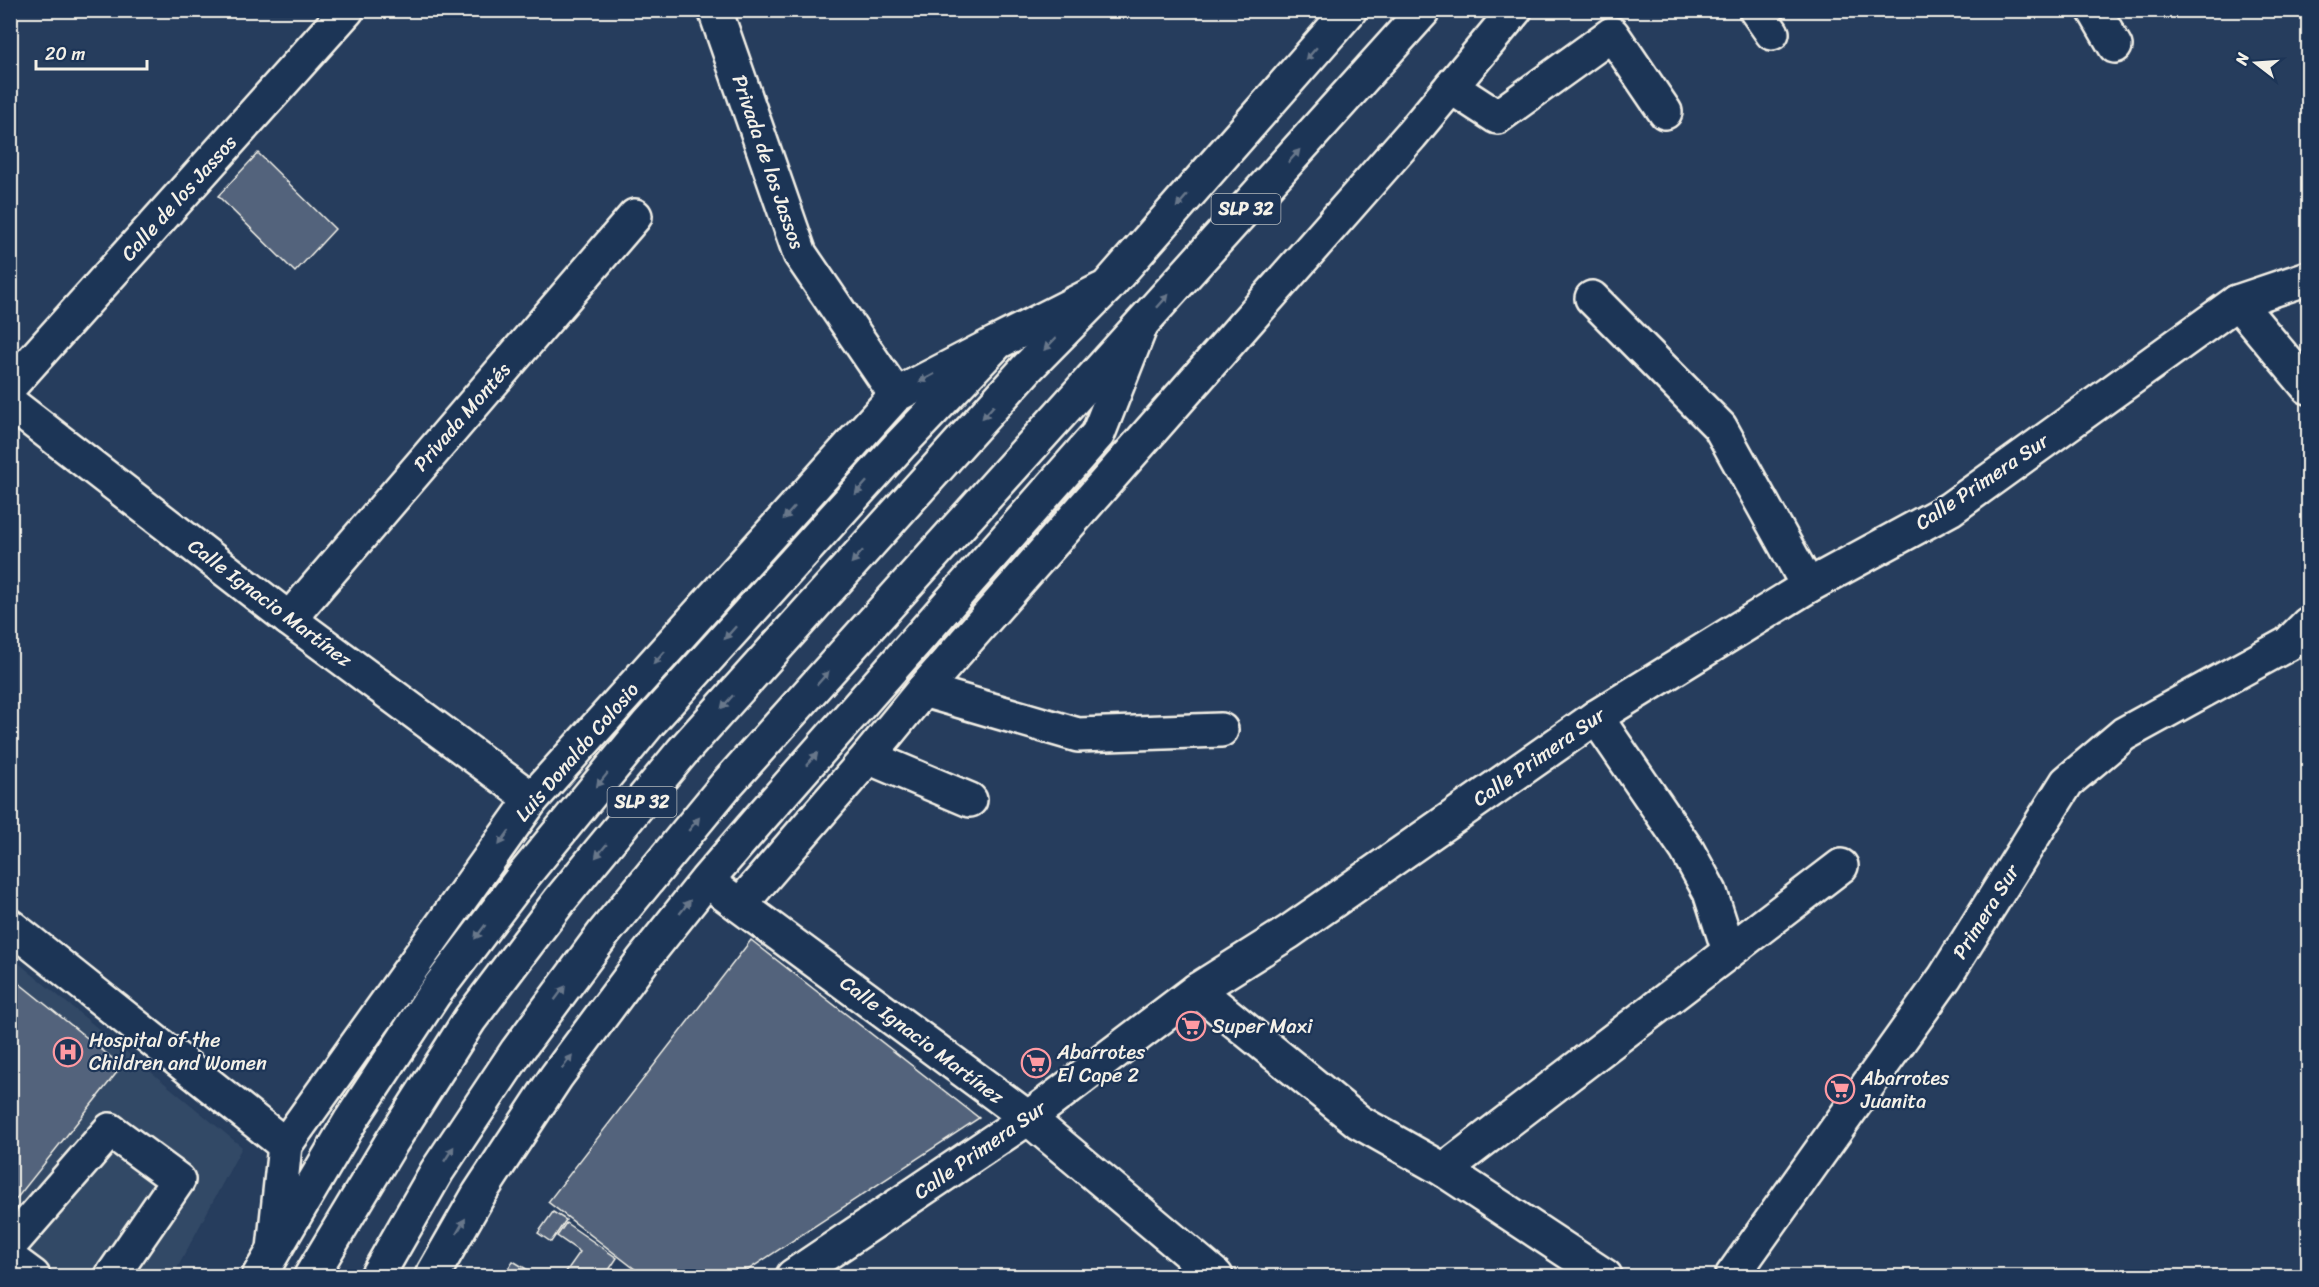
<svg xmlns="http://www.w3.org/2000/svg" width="2319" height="1287" viewBox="0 0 2319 1287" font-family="Sriracha,sans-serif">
<rect width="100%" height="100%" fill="#263d5d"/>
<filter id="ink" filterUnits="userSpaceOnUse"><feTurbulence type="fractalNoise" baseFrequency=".0167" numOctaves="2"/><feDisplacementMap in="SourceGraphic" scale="12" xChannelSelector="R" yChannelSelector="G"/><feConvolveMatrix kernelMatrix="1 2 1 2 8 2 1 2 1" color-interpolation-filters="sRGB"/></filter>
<g filter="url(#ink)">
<!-- built -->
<polygon fill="#334966" points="10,956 242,1147 173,1276 11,1276"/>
<!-- building -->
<g fill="#52647b" stroke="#f4f1e8" stroke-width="1.5">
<polygon points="258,153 335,229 295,272 218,196"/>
<polygon points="751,940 979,1118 739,1276 644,1276 548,1202"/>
<polygon points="10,976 122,1066 13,1203 10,1200"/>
<polygon points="553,1212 566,1220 551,1242 538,1233"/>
<polygon points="566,1223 617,1258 605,1276 563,1276 580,1252 557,1236"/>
<polygon points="513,1261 538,1276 503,1276"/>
</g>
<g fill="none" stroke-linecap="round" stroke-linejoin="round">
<!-- minor casing -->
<g stroke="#f4f1e8" stroke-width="38">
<g id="minor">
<polyline points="715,10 800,254 896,395"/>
<polyline points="1756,10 1772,33"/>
<polyline points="2094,10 2115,46"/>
<polyline points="1451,87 1497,117 1612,34 1665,112"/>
<polyline points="1592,298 1720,427 1808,586"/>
<polyline points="2237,302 2308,387"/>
<polyline points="10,386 347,10"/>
<polyline points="10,403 289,619 532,799"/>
<polyline points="289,619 635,216"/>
<polyline points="923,690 1078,735 1221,730"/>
<polyline points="1596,717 1687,850 1710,892 1729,951"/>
<polyline points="868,757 970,800"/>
<polyline points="723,893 1028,1118 1216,1276"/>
<polyline points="740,905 868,757 923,690 1411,135 1515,10"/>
<polyline points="10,926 285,1145"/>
<polyline points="1197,990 1359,1122 1444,1170 1605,1276"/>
<polyline points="1444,1170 1841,866"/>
<polyline points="10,1245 110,1130 178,1180 112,1276"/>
<polyline points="274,1249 285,1145 532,799 896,395 994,344"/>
<polyline points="10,1259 33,1276"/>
<polyline points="793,1276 1028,1118 1197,990 1289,932 1596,717 1808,586 1950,509 2237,302 2308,278"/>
<polyline points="1732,1276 1945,977 2067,782 2124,734 2288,644 2308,624"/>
</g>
</g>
<!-- major casing -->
<g stroke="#f4f1e8" stroke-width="38">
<g id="major">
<polyline points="259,1276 351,1120 434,994 525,874 648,724 900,445 998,342 1101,290"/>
<polyline points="432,1276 479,1194 556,1077 643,960 706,881 762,816 1098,434 1141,325"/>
</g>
</g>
<!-- highway casing -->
<g stroke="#f4f1e8" stroke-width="38">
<g id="highway">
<polyline points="311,1276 391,1143 470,1019 560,900 682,752 1027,368 1106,288 1350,10"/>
<polyline points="377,1276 437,1171 517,1051 604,933 726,785 1424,10"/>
</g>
</g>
<!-- minor -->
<use href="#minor" stroke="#1d3557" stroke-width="33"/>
<!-- major -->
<use href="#major" stroke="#1d3557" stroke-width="33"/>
<!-- highway -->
<use href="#highway" stroke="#1d3557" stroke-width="33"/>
</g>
<!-- one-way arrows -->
<defs><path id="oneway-solid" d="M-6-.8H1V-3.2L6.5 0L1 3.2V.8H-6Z" transform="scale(1.5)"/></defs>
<g fill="#68778a">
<use href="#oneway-solid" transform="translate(1311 54) rotate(131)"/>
<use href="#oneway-solid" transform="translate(1294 156) rotate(-48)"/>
<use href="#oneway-solid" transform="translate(1182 201) rotate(131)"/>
<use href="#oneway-solid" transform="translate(1163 301) rotate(-48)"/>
<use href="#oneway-solid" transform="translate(1050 344) rotate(134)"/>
<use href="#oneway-solid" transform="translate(927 378) rotate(152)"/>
<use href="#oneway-solid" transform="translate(988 412) rotate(132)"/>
<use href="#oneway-solid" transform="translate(861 488) rotate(132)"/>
<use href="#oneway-solid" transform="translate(789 513) rotate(132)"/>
<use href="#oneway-solid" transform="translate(857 557) rotate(132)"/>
<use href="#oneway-solid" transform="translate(730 633) rotate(132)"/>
<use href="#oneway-solid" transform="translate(659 658) rotate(132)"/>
<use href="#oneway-solid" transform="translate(823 678) rotate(-48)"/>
<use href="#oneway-solid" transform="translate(727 702) rotate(132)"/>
<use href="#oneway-solid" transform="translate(812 759) rotate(-49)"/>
<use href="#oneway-solid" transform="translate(602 780) rotate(129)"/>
<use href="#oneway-solid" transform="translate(694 824) rotate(-51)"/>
<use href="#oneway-solid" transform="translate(504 838) rotate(126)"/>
<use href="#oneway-solid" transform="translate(601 851) rotate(130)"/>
<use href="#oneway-solid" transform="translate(685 907) rotate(-52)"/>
<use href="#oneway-solid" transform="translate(480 932) rotate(127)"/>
<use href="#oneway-solid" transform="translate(560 993) rotate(-53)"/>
<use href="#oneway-solid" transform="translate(567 1062) rotate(-53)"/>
<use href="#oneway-solid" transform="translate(449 1154) rotate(-57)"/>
<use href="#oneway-solid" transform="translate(461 1226) rotate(-60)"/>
</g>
</g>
<!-- icons -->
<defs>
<g id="supermarket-ring" transform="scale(1.5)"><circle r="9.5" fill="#1d3557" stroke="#ff9aa2" stroke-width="1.5"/><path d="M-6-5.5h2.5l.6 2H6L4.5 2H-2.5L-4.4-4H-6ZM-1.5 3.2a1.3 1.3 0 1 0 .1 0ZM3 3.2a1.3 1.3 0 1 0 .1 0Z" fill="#ff9aa2"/></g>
<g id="hospital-ring" transform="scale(1.5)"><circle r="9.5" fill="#1d3557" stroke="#ff9aa2" stroke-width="1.5"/><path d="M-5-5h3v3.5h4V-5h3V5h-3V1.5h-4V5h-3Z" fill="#ff9aa2"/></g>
</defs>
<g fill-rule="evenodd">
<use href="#supermarket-ring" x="1191" y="1026"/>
<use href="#hospital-ring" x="68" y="1052"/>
<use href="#supermarket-ring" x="1036" y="1063"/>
<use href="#supermarket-ring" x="1840" y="1089"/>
</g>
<g text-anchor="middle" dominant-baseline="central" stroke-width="4.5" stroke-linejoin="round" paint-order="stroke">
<!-- shield labels -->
<g fill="#1d3557" stroke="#b4b9bc" stroke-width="1.5">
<rect x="1211.5" y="194" width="69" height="30" rx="4.5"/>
<rect x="607.5" y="787" width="69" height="30" rx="4.5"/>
</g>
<g font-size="18" font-weight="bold" fill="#f4f1e8">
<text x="1246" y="209">SLP 32</text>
<text x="642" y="802">SLP 32</text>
</g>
<!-- street labels -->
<g font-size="20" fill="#f4f1e8" stroke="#1d3557">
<text transform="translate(768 162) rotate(71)">Privada de los Jassos</text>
<text transform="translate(179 198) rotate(-48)">Calle de los Jassos</text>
<text transform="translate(462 417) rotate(-49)">Privada Montés</text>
<text transform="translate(1982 482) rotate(-34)">Calle Primera Sur</text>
<text transform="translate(270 603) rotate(37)">Calle Ignacio Martínez</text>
<text transform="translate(577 752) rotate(-49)">Luis Donaldo Colosio</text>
<text transform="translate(1539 757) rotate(-35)">Calle Primera Sur</text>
<text transform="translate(1986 912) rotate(-58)">Primera Sur</text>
<text transform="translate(922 1040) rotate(37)">Calle Ignacio Martínez</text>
<text transform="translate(980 1150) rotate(-35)">Calle Primera Sur</text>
</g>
<!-- poi labels -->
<g font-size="20" fill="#f4f1e8" stroke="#1d3557" text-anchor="start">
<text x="1212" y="1026">Super Maxi</text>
<text x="89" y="1040">Hospital of the<tspan x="89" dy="23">Children and Women</tspan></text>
<text x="1057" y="1052">Abarrotes<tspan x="1057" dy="23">El Cape 2</tspan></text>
<text x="1861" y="1078">Abarrotes<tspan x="1861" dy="23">Juanita</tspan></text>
</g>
</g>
<!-- margin -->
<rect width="2319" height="1287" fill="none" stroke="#1d3557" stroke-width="36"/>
<rect x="18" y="18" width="2283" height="1251" fill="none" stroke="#f4f1e8" stroke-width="2" filter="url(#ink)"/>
<!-- north arrow -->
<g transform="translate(2256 63) rotate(287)" stroke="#1d3557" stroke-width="4.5" paint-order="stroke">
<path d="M0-4.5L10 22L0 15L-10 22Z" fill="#f4f1e8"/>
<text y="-9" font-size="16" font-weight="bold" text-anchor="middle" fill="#f4f1e8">N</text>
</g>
<!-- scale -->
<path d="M36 60v9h111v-9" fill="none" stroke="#f4f1e8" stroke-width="3"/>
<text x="45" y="60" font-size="18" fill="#f4f1e8" stroke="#1d3557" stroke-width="4.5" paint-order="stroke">20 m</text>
</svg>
